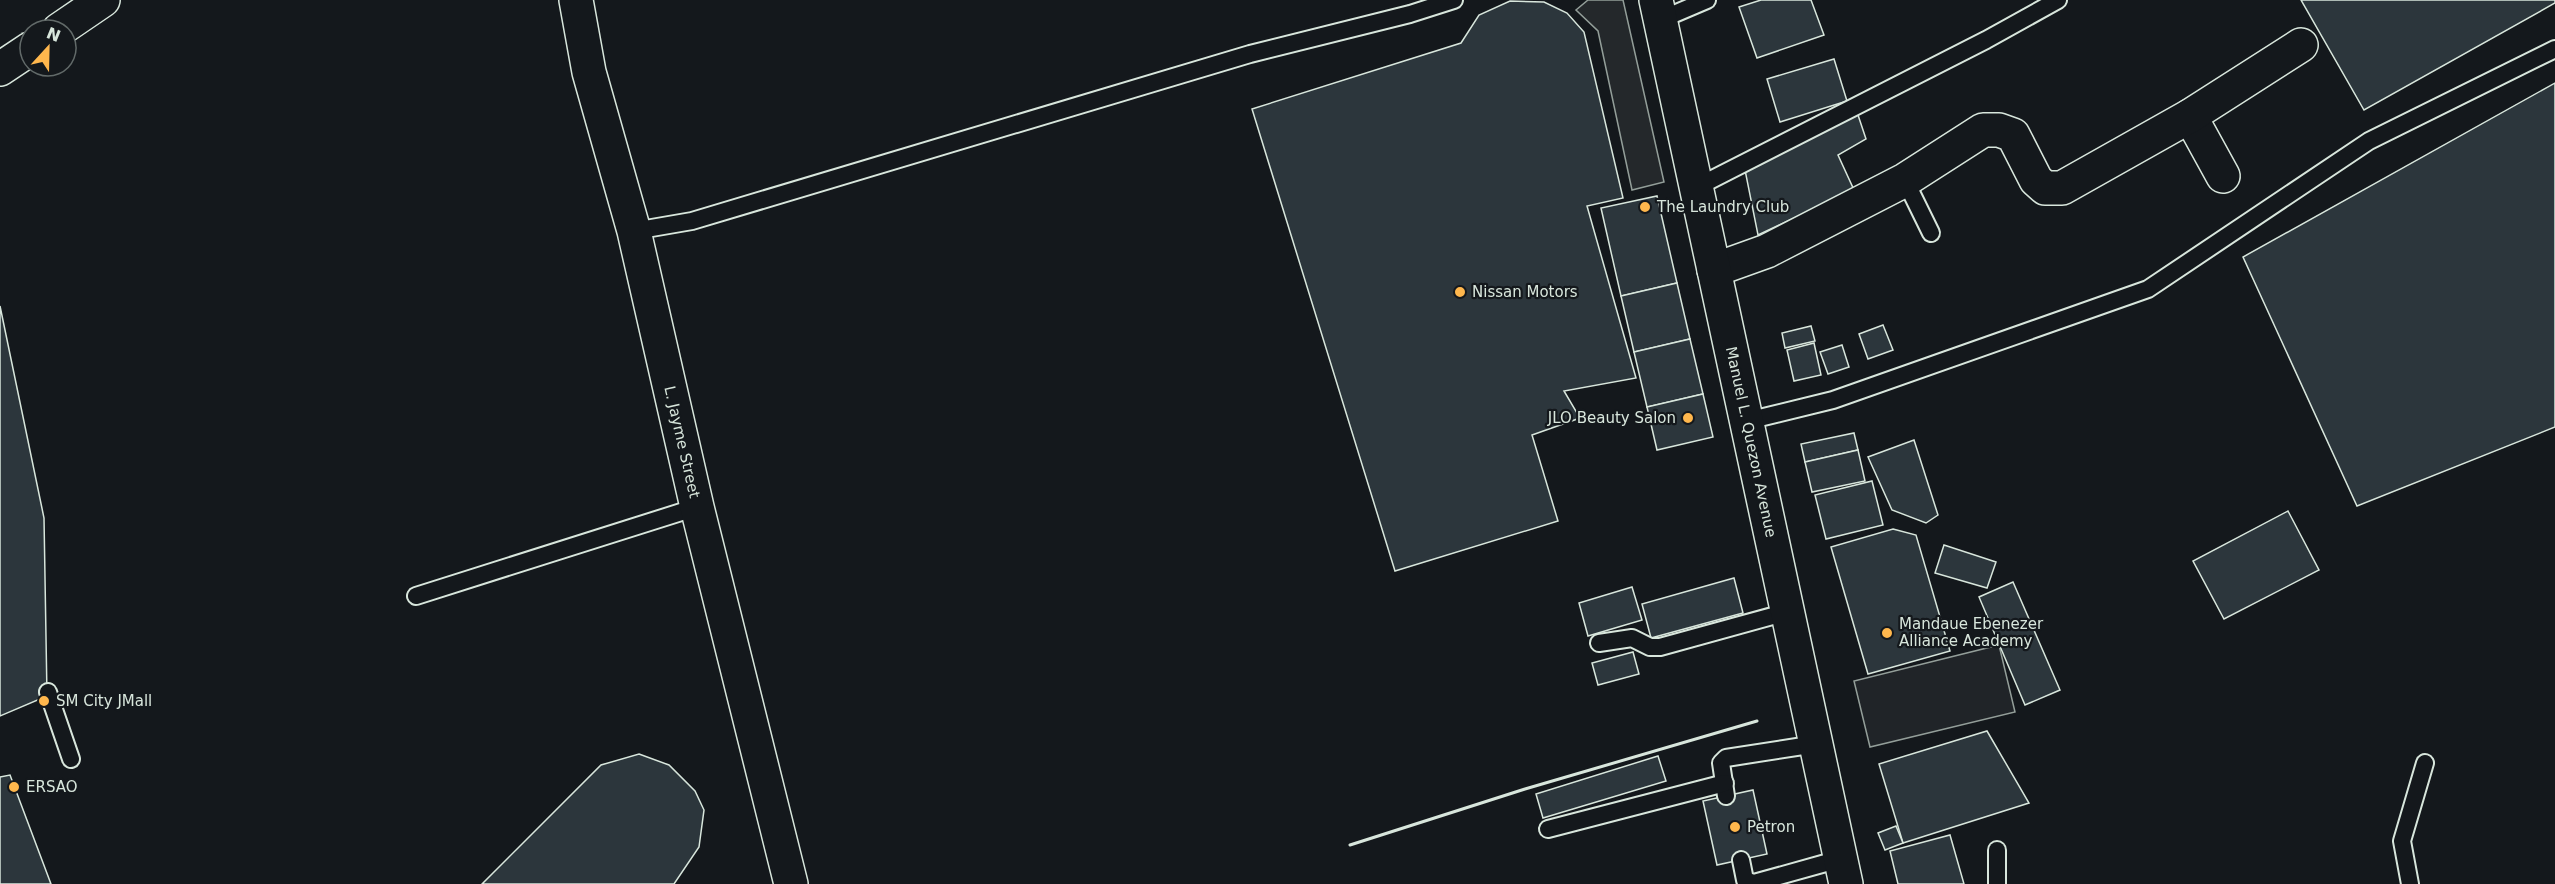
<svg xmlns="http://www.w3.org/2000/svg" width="2555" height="884" viewBox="0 0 2555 884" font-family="'DejaVu Sans',sans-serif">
<rect width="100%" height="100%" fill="#14181c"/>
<!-- green -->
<polygon fill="#202428" stroke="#939e99" stroke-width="1.5" points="1999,645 2015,712 1870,747 1854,681"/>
<!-- parking -->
<polygon fill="#24282b" stroke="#939e99" stroke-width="1.5" points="1588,0 1623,0 1664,182 1632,190 1598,31 1576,10"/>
<!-- building -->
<g fill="#2c363c" stroke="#d8e6dc" stroke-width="1.5">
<polygon points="1761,0 1811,0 1824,35 1757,58 1739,7"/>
<polygon points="2301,0 2555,0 2555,3 2364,110"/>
<polygon points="1510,1 1544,2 1567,13 1584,32 1623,198 1587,206 1636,378 1564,391 1580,418 1532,435 1558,521 1395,571 1252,109 1461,43 1479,15"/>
<polygon points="1834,59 1847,101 1780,122 1767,79"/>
<polygon points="2555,83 2555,427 2357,506 2243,257"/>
<polygon points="1857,112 1866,139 1838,155 1854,190 1758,235 1745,170"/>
<polygon points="1657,196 1677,283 1621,296 1601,208"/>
<polygon points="1677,283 1690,339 1634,352 1621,296"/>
<polygon points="0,306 44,518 47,696 0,716"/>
<polygon points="1883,325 1893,350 1868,359 1859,334"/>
<polygon points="1811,326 1815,341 1785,348 1782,333"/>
<polygon points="1690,339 1703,394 1647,407 1634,352"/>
<polygon points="1814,343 1821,375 1794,381 1787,350"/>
<polygon points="1842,345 1849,367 1828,374 1820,352"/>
<polygon points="1703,394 1713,437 1657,450 1647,407"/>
<polygon points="1854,433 1858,450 1805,462 1801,444"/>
<polygon points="1914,440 1938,515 1926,523 1892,510 1868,457"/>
<polygon points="1858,450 1865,481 1812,492 1805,462"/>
<polygon points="1872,481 1883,525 1826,539 1815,495"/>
<polygon points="2288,511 2319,570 2224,619 2193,561"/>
<polygon points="1893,529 1916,535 1950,651 1868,674 1831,547"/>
<polygon points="1944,545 1996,562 1987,588 1935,573"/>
<polygon points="1734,578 1743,613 1651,638 1642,604"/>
<polygon points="2013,582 2060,690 2025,705 1979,597"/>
<polygon points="1632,587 1642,620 1588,636 1579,603"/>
<polygon points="1633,652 1639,674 1598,685 1592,663"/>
<polygon points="1987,731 2029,803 1903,843 1879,764"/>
<polygon points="639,754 669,765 695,791 704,810 699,847 674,884 482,884 601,765"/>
<polygon points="1658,756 1666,781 1543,818 1536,794"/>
<polygon points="10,775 51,884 0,884 0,777"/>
<polygon points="1753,790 1767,854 1717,865 1703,801"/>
<polygon points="1896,826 1903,843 1885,850 1878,833"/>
<polygon points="1950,835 1964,884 1898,884 1890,851"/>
</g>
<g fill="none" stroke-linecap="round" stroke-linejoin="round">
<!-- service casing -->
<g stroke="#d8e6dc" stroke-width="20">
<g id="service">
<polyline points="1660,20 1707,0"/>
<polyline points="1905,180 1931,233"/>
<polyline points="1697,187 1986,40 2058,0"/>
<polyline points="634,231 692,221 1250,54 1410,14 1454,0"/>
<polyline points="1747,421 1833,400 2148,289 2369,141 2555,49"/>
<polyline points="416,596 697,507"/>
<polyline points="1599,643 1632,638 1650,647 1660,647 1787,612"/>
<polyline points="48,692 71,759"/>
<polyline points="1726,796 1721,763 1726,758 1816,744"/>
<polyline points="1548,829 1725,783"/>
<polyline points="1997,850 1997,884"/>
<polyline points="1741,860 1745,880 1754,883 1840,859"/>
<polyline points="2410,884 2402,841 2425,763"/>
</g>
</g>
<!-- minor casing -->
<g stroke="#d8e6dc" stroke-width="36">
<g id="minor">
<polyline points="2190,116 2223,176"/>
<polyline points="1714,270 1767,251 1905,180 1983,130 1999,130 2013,135 2036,180 2045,188 2062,188 2190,116 2301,45"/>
</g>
</g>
<!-- tertiary casing -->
<g stroke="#d8e6dc" stroke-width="36">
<g id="tertiary">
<polyline points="576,0 589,72 634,231 697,507 791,884"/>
<polyline points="59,30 103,0"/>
<polyline points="0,69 30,49"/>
</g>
</g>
<!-- secondary casing -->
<g stroke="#d8e6dc" stroke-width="36">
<polyline id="secondary" points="1656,0 1846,884"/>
</g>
<!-- service -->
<use href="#service" stroke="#14181c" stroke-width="16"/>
<!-- minor -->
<use href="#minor" stroke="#14181c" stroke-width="33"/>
<!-- tertiary -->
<use href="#tertiary" stroke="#14181c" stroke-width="33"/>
<!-- secondary -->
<use href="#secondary" stroke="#14181c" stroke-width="33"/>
<!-- wall -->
<polyline stroke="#d8e6dc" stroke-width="3" points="1350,845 1525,789 1757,721"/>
</g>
<!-- markers -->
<g fill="#ffb74d" stroke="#14181c" stroke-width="2">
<circle cx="1645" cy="207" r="6"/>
<circle cx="1460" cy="292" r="6"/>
<circle cx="1688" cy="418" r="6"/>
<circle cx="1887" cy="633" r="6"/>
<circle cx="44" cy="701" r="6"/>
<circle cx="14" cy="787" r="6"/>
<circle cx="1735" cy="827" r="6"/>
</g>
<g text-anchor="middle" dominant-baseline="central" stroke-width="4.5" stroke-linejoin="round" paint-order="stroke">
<!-- poi labels -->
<g font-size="15" fill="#d8e6dc" stroke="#14181c" text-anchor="start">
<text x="1657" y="207">The Laundry Club</text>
<text x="1472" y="292">Nissan Motors</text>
<text x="1676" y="418" text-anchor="end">JLO Beauty Salon</text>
<text x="1899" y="624">Mandaue Ebenezer<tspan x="1899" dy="17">Alliance Academy</tspan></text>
<text x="56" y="701">SM City JMall</text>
<text x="26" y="787">ERSAO</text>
<text x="1747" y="827">Petron</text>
</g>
<!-- street labels -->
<g font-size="15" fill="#d8e6dc" stroke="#14181c">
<text transform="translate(682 442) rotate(77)">L. Jayme Street</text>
<text transform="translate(1751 442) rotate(78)">Manuel L. Quezon Avenue</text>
</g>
</g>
<!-- north arrow -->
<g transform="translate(48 48) rotate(22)"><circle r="28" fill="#14181c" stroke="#626a69" stroke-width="1.5"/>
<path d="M0-4.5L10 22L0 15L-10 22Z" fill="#ffb74d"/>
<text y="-9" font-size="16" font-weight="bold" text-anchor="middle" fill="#d8e6dc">N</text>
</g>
</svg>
